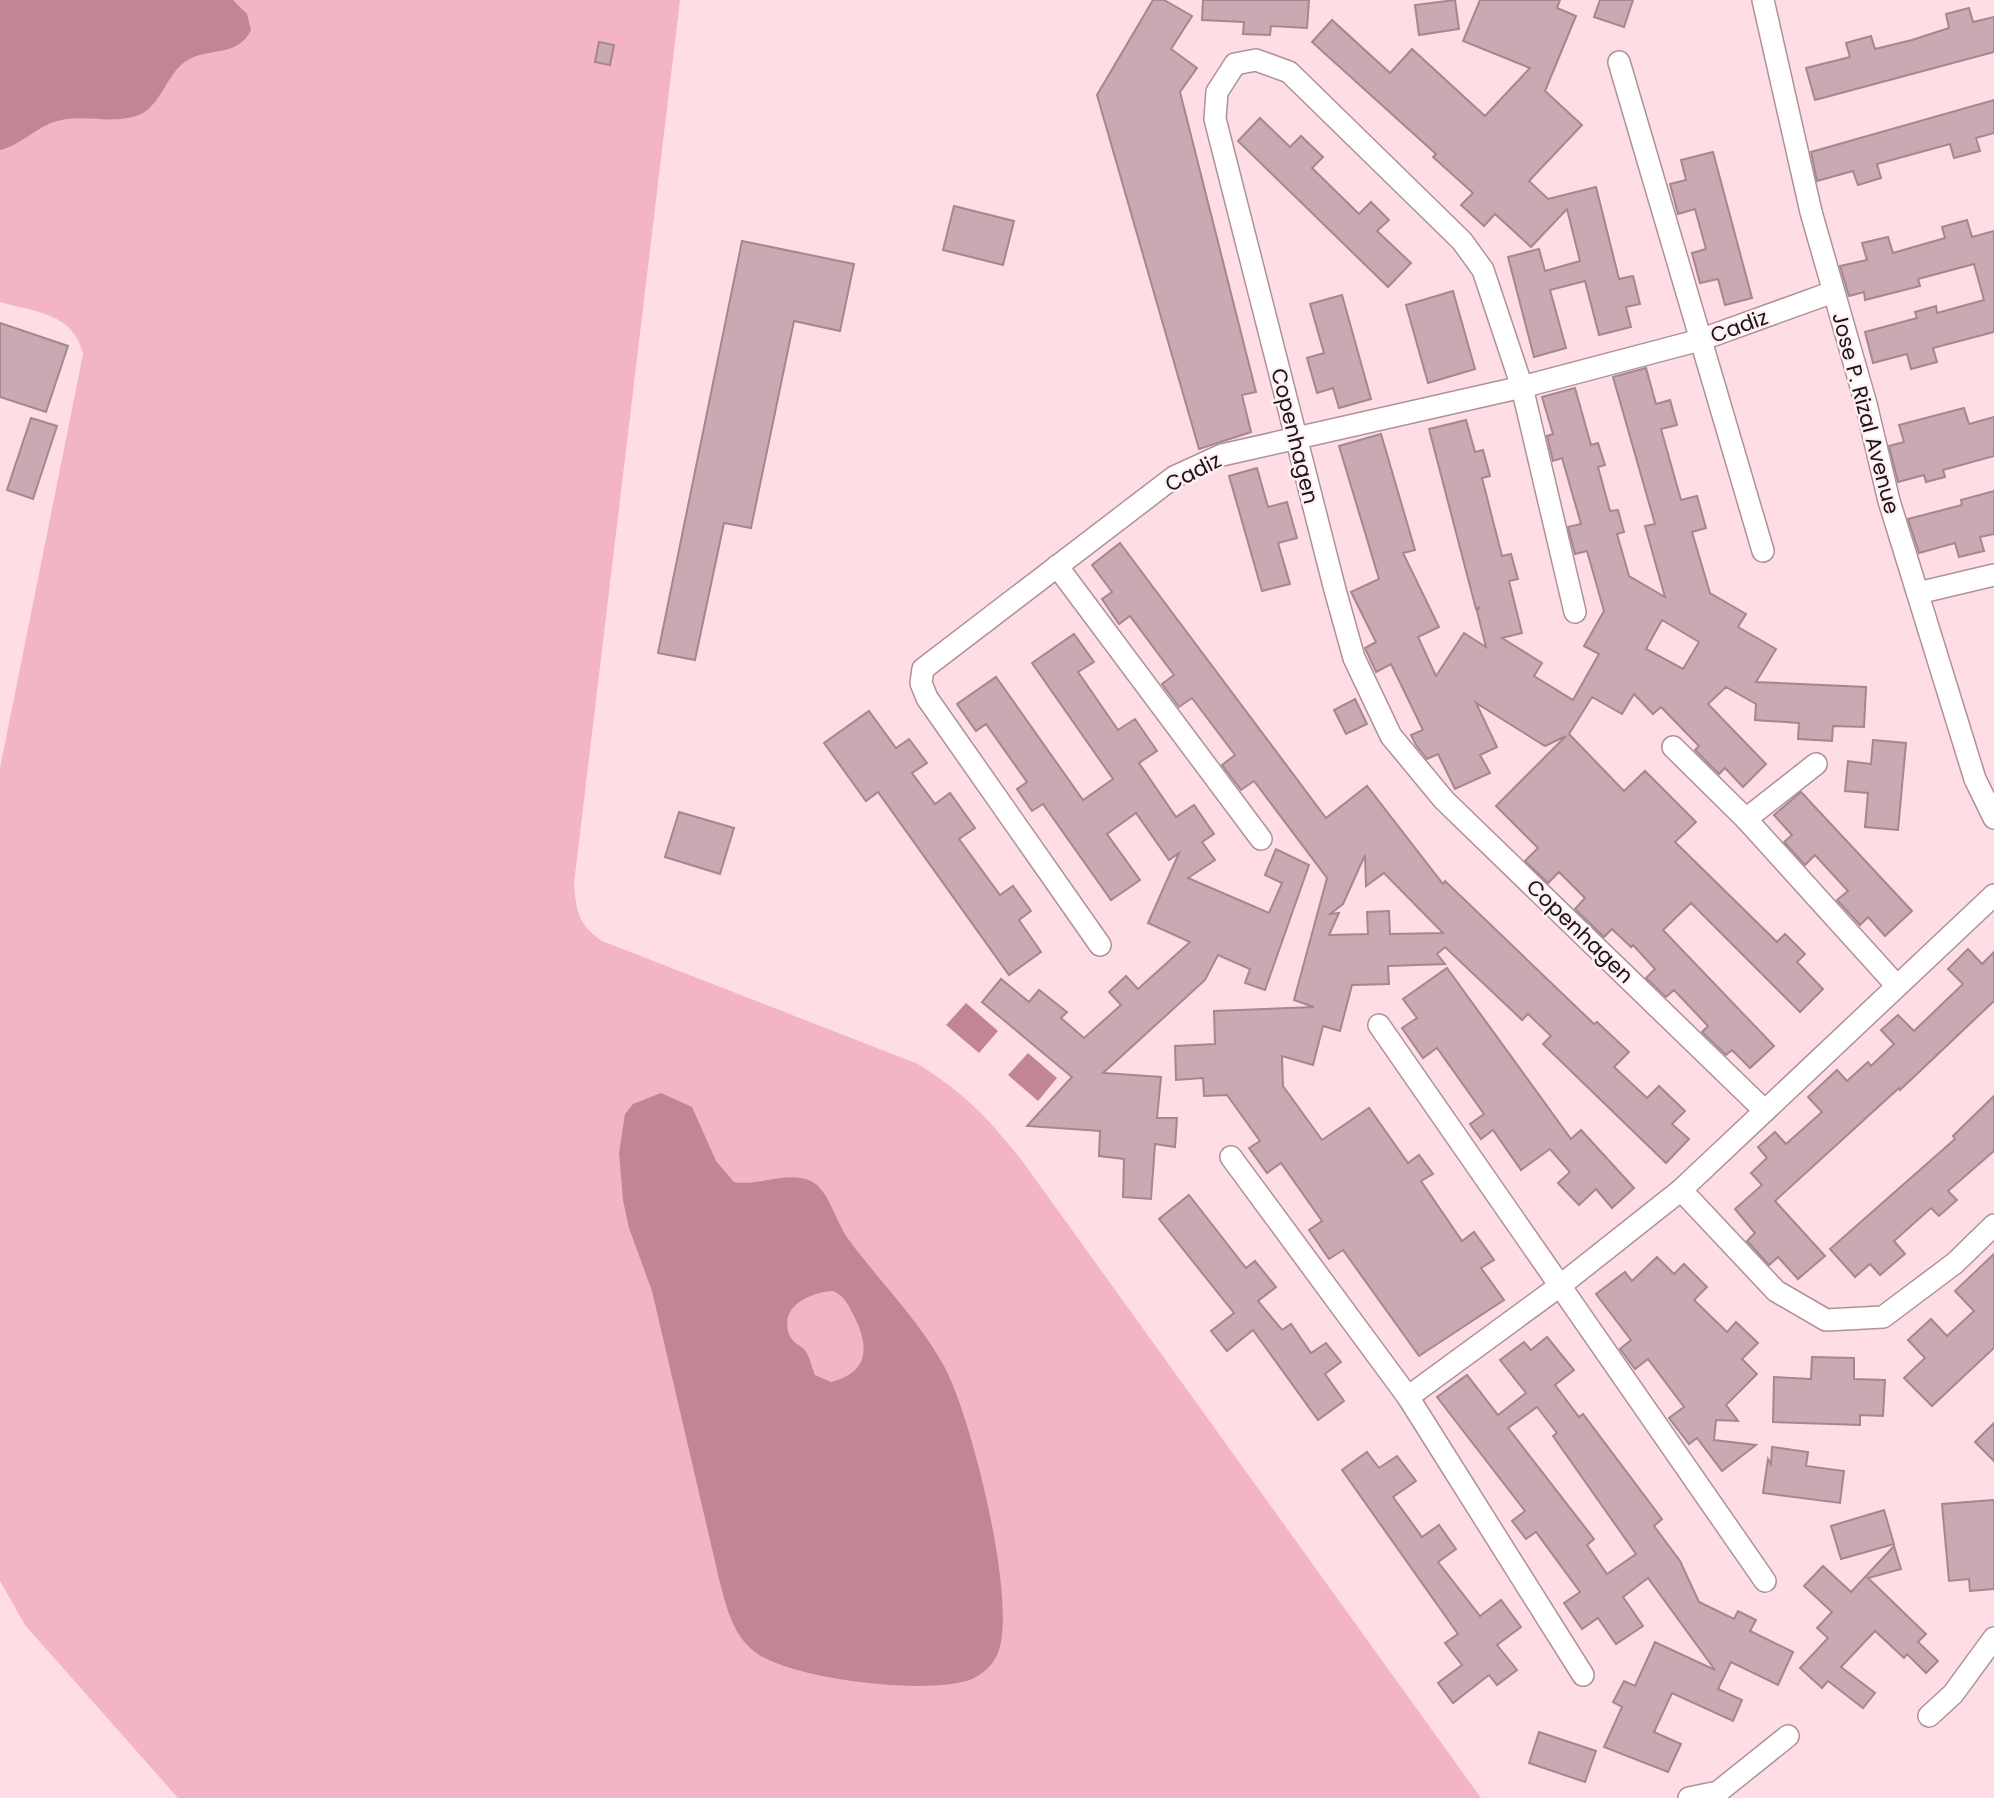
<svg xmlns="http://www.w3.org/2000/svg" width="1994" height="1798" viewBox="0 0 1994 1798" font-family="Poppins,sans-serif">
<rect width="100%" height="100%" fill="#fedde5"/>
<!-- green -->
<path fill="#f3b4c5" d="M0 0H680L574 883C576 911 578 925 602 941L918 1064C967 1095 987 1117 1023 1162L1481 1798H178L25 1625 0 1581V768L83 354C74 313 35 312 0 302Z"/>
<!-- water -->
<g fill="#c18595" fill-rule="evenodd">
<path d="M0 0H233L247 14 251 30C238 58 207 47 186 61 167 74 161 104 141 114 115 126 84 113 57 121 36 127 21 145 0 150Z"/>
<polygon points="966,1003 998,1031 979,1053 946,1025"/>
<polygon points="1028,1053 1057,1078 1038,1101 1008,1075"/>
<path d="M661 1093 692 1107 716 1161 734 1182C759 1187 795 1167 817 1185 831 1198 837 1224 849 1240 880 1282 918 1319 944 1366 971 1415 1018 1602 998 1653 993 1665 983 1674 972 1679 931 1696 791 1680 755 1652 733 1635 727 1609 720 1583L652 1291 629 1228 623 1200 619 1153 625 1114 633 1104ZM833 1291C845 1296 848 1305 854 1316 869 1346 870 1372 831 1382L815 1375C811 1366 810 1356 804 1349 798 1344 792 1342 789 1334 779 1306 811 1292 833 1291Z"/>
</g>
<!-- building -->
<g fill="#c9aab2" stroke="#a5878f" stroke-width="2" fill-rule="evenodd">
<polygon points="1153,0 1164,0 1192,16 1171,49 1197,68 1180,92 1256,392 1242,395 1251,432 1199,449 1097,95"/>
<polygon points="1203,0 1309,0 1307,28 1271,26 1270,35 1243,34 1244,22 1202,20"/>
<polygon points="1455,0 1459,29 1419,35 1415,5"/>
<polygon points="1480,0 1560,0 1557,8 1576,16 1545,91 1582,125 1529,181 1548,199 1596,187 1619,279 1633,276 1640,304 1626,307 1631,327 1599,335 1585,281 1550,290 1566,348 1534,357 1508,257 1539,249 1545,271 1580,261 1567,209 1531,247 1495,214 1484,226 1461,205 1473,193 1433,157 1436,154 1312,42 1332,20 1390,73 1412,49 1485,116 1530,68 1463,41"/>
<polygon points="1600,0 1633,0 1624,27 1594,17"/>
<polygon points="1969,8 1973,22 1994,17 1994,52 1815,100 1806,68 1850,57 1846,43 1871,36 1875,49 1912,40 1949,28 1946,14"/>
<polygon points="599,42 614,45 610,65 595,62"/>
<polygon points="1994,100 1994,133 1976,138 1980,151 1954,158 1950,144 1877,164 1881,178 1858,185 1853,171 1817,181 1811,152"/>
<polygon points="1260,118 1290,147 1301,136 1323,157 1312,168 1359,214 1371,202 1389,220 1377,231 1411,263 1388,287 1238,141"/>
<polygon points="1713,152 1752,298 1725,305 1718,279 1700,283 1692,253 1706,249 1695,209 1678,214 1670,184 1686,180 1681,160"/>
<polygon points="954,206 1014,221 1003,265 943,250"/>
<polygon points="1967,220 1972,237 1994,231 1994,332 1933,348 1937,362 1911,369 1907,354 1873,363 1865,332 1917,318 1915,312 1936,306 1937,313 1984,300 1974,264 1918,279 1920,286 1865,300 1864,292 1849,296 1840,266 1867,260 1862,243 1888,237 1893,253 1945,238 1942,227"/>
<polygon points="742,241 854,264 840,331 794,321 751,528 724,523 695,660 658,653"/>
<polygon points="1453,291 1475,369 1428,383 1406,305"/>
<polygon points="1342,295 1371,399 1339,408 1333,388 1317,393 1307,358 1324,353 1310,304"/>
<polygon points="0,323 68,346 46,412 0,397"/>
<path d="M1646 368 1656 404 1670 400 1677 425 1661 429 1681 500 1697 496 1706 528 1692 532 1710 593 1746 614 1738 627 1776 649 1756 682 1866 687 1864 727 1833 726 1832 741 1798 739 1799 723 1755 720 1756 704 1726 687 1708 704 1766 764 1743 787 1725 768 1719 774 1695 750 1699 746 1661 707 1653 714 1634 694 1622 714 1592 697 1569 734 1624 791 1645 771 1696 822 1675 842 1777 942 1785 934 1805 954 1797 962 1823 989 1800 1012 1691 903 1663 930 1774 1046 1750 1068 1732 1050 1726 1055 1702 1032 1708 1026 1674 990 1666 997 1646 978 1655 969 1633 945 1631 947 1612 929 1604 937 1575 909 1585 898 1559 872 1548 883 1525 861 1538 848 1496 806 1566 736 1545 746 1476 703 1497 747 1480 755 1490 773 1455 789 1438 754 1427 759 1416 745 1411 735 1423 730 1391 664 1376 672 1365 648 1376 642 1351 592 1379 579 1339 446 1381 434 1415 550 1403 553 1439 627 1418 637 1436 676 1464 633 1486 647 1477 611 1480 607 1476 609 1429 429 1466 420 1475 452 1483 450 1490 476 1482 478 1502 556 1511 554 1518 579 1509 581 1522 633 1502 638 1542 663 1534 676 1573 700 1599 654 1584 646 1604 611 1587 551 1575 554 1568 527 1581 524 1562 458 1553 461 1547 436 1553 434 1542 397 1575 388 1591 445 1598 443 1605 465 1598 467 1610 511 1618 510 1624 532 1617 534 1629 576 1665 597 1645 526 1655 524 1613 377ZM1662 620 1699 642 1683 669 1646 649Z"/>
<polygon points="1964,408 1969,424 1994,417 1994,456 1943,470 1945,477 1926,482 1924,475 1898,482 1889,446 1904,442 1899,425"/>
<polygon points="31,418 57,426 33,499 7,490"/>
<polygon points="1257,468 1268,507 1287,502 1297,538 1278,543 1290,584 1262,591 1229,476"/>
<polygon points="1994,491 1994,534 1980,537 1984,551 1959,557 1955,543 1919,553 1908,519 1962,505 1961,500"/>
<path d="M1120 543 1326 818 1367 786 1443 884 1445 881 1594 1024 1597 1022 1629 1052 1614 1067 1647 1098 1659 1086 1685 1111 1672 1124 1689 1139 1666 1163 1543 1044 1551 1036 1528 1014 1522 1020 1445 947 1437 954 1445 964 1388 966 1389 984 1352 985 1340 1031 1323 1026 1313 1065 1282 1056 1283 1086 1322 1140 1369 1108 1408 1163 1419 1155 1433 1174 1421 1181 1462 1241 1474 1232 1494 1260 1481 1268 1504 1300 1419 1356 1343 1250 1329 1259 1309 1230 1322 1221 1281 1163 1267 1173 1249 1148 1260 1141 1227 1095 1204 1096 1203 1078 1176 1080 1175 1046 1215 1044 1214 1011 1314 1007 1294 1000 1327 878 1254 781 1241 790 1222 765 1235 755 1192 698 1179 707 1162 684 1174 675 1130 616 1119 624 1102 599 1112 592 1092 565ZM1365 855 1366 886 1384 873 1443 933 1390 934 1389 911 1367 912 1368 934 1329 935 1339 913 1330 914 1343 904Z"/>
<polygon points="1074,634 1094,662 1078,672 1118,730 1135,719 1157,751 1139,763 1176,817 1194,805 1214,834 1202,842 1215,860 1188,878 1269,913 1282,883 1265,875 1276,849 1309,865 1265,990 1245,983 1250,969 1218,955 1205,980 1103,1073 1161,1077 1157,1118 1177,1118 1175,1147 1155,1144 1151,1199 1123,1197 1124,1159 1099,1156 1100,1131 1027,1126 1072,1077 982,1002 1001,979 1029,1002 1039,990 1067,1012 1061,1018 1084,1038 1121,1005 1109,992 1126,976 1138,989 1190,942 1148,923 1179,853 1169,860 1136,813 1107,834 1140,880 1111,900 1043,804 1032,811 1017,789 1027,782 986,724 976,731 957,704 996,677 1083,800 1113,779 1032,663"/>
<polygon points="1355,699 1367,724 1346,734 1334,710"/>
<polygon points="869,711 896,748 909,739 927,763 912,773 935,804 950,793 975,828 959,839 1000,895 1013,886 1031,911 1019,920 1041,952 1009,975 878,792 866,801 824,743"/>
<polygon points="1873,740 1906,743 1898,830 1865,827 1868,793 1845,791 1848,761 1871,764"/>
<polygon points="1801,792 1912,911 1885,936 1868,917 1860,925 1837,900 1848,891 1815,855 1805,865 1784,842 1792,835 1774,815"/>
<polygon points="679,812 734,828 720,874 665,857"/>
<polygon points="1968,949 1982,964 1994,952 1994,1001 1900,1090 1899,1088 1775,1201 1825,1256 1798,1279 1778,1257 1769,1265 1747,1241 1755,1233 1735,1209 1762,1185 1751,1173 1767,1158 1758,1147 1775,1132 1786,1144 1822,1112 1808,1097 1837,1070 1847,1081 1868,1062 1871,1066 1894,1044 1881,1030 1898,1015 1914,1031 1963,984 1948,969"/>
<polygon points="1447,968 1571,1139 1581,1130 1634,1188 1612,1208 1596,1189 1579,1205 1558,1183 1570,1172 1550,1149 1521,1170 1493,1130 1481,1139 1470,1124 1484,1114 1437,1048 1423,1058 1402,1028 1417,1018 1403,999"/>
<polygon points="1994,1096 1994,1151 1948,1191 1957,1200 1939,1216 1931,1208 1894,1241 1905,1254 1880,1275 1870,1264 1855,1277 1830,1249 1955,1139 1953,1136"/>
<polygon points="1189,1195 1246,1268 1255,1261 1276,1287 1258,1301 1282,1330 1291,1324 1311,1353 1326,1343 1341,1362 1325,1374 1344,1401 1318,1420 1253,1330 1227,1351 1211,1331 1234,1313 1159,1219"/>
<polygon points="1994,1254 1994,1348 1932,1406 1904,1378 1925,1358 1908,1340 1931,1319 1947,1336 1974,1311 1955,1291"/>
<polygon points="1657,1257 1674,1274 1684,1264 1707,1287 1694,1300 1727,1332 1736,1322 1758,1343 1742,1359 1757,1374 1726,1405 1738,1421 1716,1420 1714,1440 1756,1445 1722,1471 1697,1438 1689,1444 1669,1418 1684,1407 1648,1359 1635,1369 1620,1349 1631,1340 1596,1294 1625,1272 1632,1281"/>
<path d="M1547 1337 1574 1370 1555 1385 1579 1417 1583 1414 1662 1519 1654 1526 1680 1561 1699 1602 1734 1619 1738 1611 1756 1620 1750 1631 1793 1652 1778 1685 1731 1662 1718 1689 1742 1700 1733 1721 1672 1693 1654 1732 1681 1744 1668 1772 1604 1747 1622 1707 1613 1702 1624 1681 1635 1686 1655 1642 1715 1670 1648 1578 1623 1597 1643 1626 1616 1644 1598 1618 1582 1629 1564 1603 1580 1592 1536 1532 1526 1539 1512 1521 1525 1511 1437 1397 1467 1375 1498 1415 1526 1393 1500 1360 1524 1342 1531 1350ZM1537 1407 1557 1433 1553 1436 1636 1554 1607 1574 1587 1545 1594 1539 1508 1428Z"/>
<polygon points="1812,1357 1854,1358 1854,1379 1885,1380 1883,1416 1860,1415 1860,1425 1773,1422 1774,1377 1811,1379"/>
<polygon points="1994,1423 1994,1461 1975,1442"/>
<polygon points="1772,1447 1808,1452 1806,1466 1844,1471 1840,1503 1763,1493 1768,1459 1771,1464"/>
<polygon points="1367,1452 1379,1468 1397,1456 1416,1481 1393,1497 1422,1537 1439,1525 1456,1549 1438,1562 1480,1616 1501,1600 1521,1627 1497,1645 1517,1670 1497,1685 1489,1675 1453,1703 1438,1683 1462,1665 1445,1643 1458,1634 1342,1470"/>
<polygon points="1994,1500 1994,1589 1970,1591 1969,1579 1949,1581 1942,1504"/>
<polygon points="1884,1510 1894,1544 1841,1559 1831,1526"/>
<polygon points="1894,1546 1901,1569 1868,1578 1926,1634 1918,1642 1938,1661 1926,1673 1907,1654 1904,1658 1875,1631 1841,1667 1875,1693 1863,1708 1828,1681 1822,1688 1800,1668 1828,1638 1817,1628 1832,1612 1804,1586 1823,1566 1851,1592"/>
<polygon points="1539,1732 1596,1751 1585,1782 1529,1763"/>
</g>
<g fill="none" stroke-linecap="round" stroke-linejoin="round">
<!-- minor casing -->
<g stroke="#af9199" stroke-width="24">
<g id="minor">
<polyline points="1763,0 1811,212 1866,404 1889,501 1975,779 1994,818"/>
<polyline points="1619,62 1763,551"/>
<polyline points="1057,566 1261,839"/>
<polyline points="1918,593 1994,575"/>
<polyline points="1575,612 1522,387 1483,270 1462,241 1289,72 1256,60 1235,64 1217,92 1215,119 1335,590 1354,658 1391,736 1444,800 1765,1111"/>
<polyline points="1673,747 1746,819"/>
<polyline points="1816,764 1746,819 1897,986"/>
<polyline points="1100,945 927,698 921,683 923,669 1174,477 1222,455 1522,387 1700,340 1833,292"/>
<polyline points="1379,1025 1765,1581"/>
<polyline points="1231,1157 1408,1397 1583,1675"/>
<polyline points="1681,1190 1776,1291 1826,1320 1883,1317 1955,1263 1994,1225"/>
<polyline points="1408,1397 1561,1285 1681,1190 1994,895"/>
<polyline points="1929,1716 1953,1694 1994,1638"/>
<polyline points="1689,1798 1718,1792 1788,1736"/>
</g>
</g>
<!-- minor -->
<use href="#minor" stroke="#fff" stroke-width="21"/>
</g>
<g text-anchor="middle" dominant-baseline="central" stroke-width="5" stroke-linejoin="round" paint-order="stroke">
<!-- street labels -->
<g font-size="21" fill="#1d1215" stroke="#fef0f3">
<text transform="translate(1739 326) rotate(-20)">Cadiz</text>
<text transform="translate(1866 413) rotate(75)">Jose P. Rizal Avenue</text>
<text transform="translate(1295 436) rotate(76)">Copenhagen</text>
<text transform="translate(1193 472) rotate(-27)">Cadiz</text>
<text transform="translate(1580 931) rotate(44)">Copenhagen</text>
</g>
</g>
</svg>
